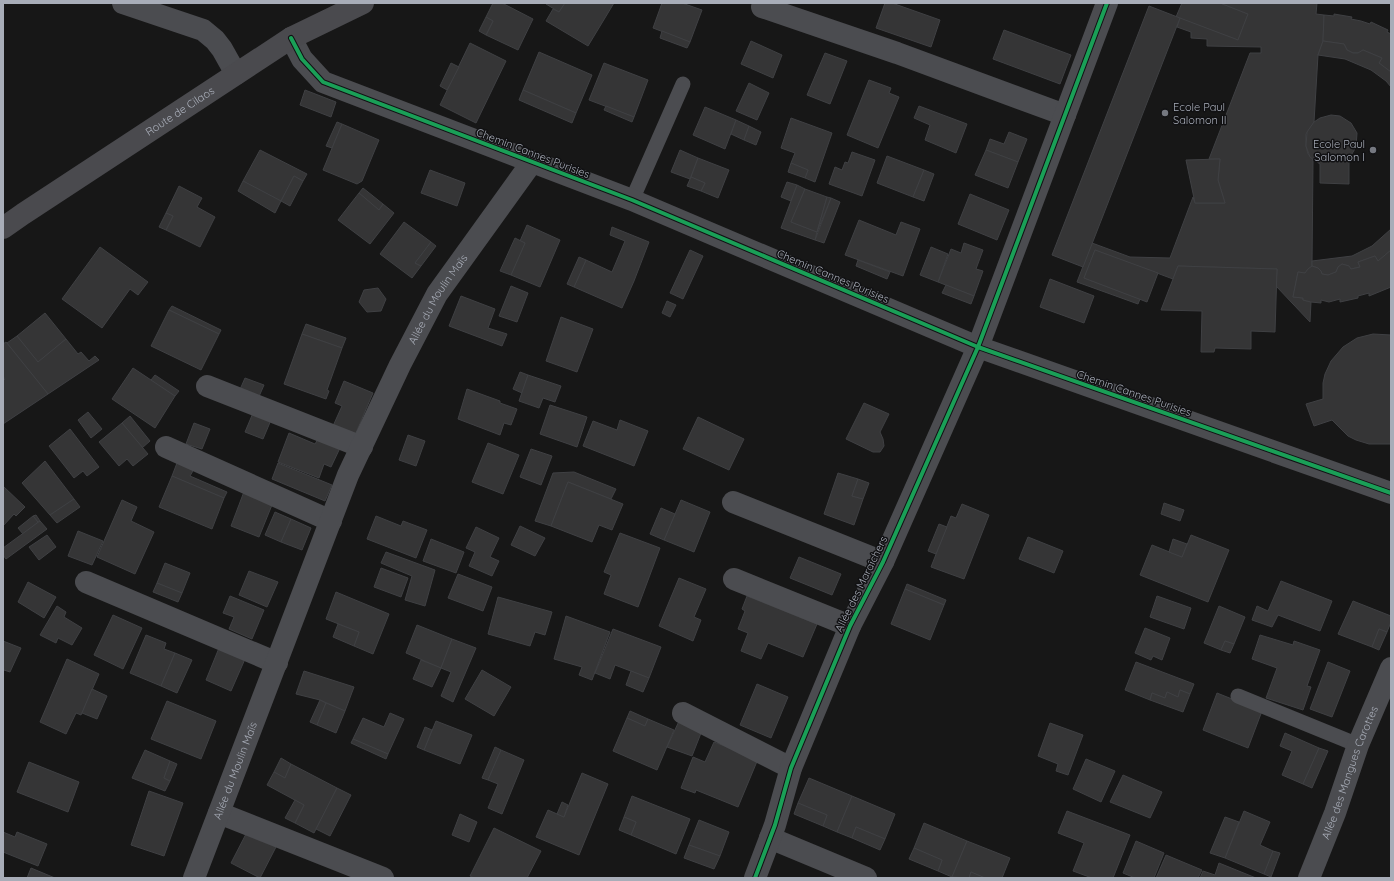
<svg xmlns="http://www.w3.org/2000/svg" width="1394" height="881" viewBox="0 0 1394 881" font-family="Quicksand,sans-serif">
<rect width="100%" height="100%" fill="#171717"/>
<!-- building -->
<g fill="#353536" stroke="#3f4043">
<polygon points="493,3 502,3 533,19 518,50 486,35 493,21 486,17"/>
<polygon points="547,3 565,3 559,12 546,4"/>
<polygon points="565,3 614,3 588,46 546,21 553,9 559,12"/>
<polygon points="662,3 682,3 702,10 690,42 653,28"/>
<polygon points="885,3 892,3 940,20 931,47 876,28"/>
<polygon points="1182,3 1220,3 1248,14 1238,40 1176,17"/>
<polygon points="1220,3 1317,3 1316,14 1324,15 1323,41 1318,55 1314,122 1306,134 1306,146 1308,154 1313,160 1312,266 1308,269 1305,273 1298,272 1293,297 1303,298 1303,300 1311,302 1310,322 1276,286 1277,269 1178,266 1173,279 1095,250 1084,278 1140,299 1138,304 1077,282 1092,243 1130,257 1170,258 1193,197 1195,203 1225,203 1218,180 1220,159 1209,159 1250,53 1261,53 1261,47 1207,46 1207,39 1191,38 1191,32 1177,27 1180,18 1238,40 1248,14"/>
<polygon points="1149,6 1180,18 1083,267 1052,255"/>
<polygon points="1334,14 1352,17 1351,19 1361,21 1370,24 1371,22 1388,30 1387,32 1391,34 1391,72 1379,63 1382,58 1363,50 1358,53 1353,53 1347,50 1344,44 1323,41 1324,15 1334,16"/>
<polygon points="486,17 493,21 486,35 479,31"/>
<polygon points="1004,30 1071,55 1060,84 993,59"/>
<polygon points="662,31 690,42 687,48 660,38"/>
<polygon points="751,41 782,55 773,78 741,64"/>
<polygon points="1323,41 1344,44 1347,50 1353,53 1358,53 1363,50 1382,58 1379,63 1391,72 1391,87 1386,81 1371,70 1345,59 1318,55"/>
<polygon points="470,43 506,61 476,123 440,105"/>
<polygon points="539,52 592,75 576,113 523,90"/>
<polygon points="825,53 847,61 830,104 807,95"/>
<polygon points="451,63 459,67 447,90 440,86"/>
<polygon points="604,63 648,80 634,117 589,100"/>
<polygon points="869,80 891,88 889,93 899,97 878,148 847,135"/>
<polygon points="749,83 769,93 757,120 736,111"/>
<polygon points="305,90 336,102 331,117 300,105"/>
<polygon points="523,90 576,113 572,123 519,100"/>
<polygon points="606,106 634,117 632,122 604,110"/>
<polygon points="919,106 967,124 956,153 925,140 930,125 914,118"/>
<polygon points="705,107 736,120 725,149 693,135"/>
<polygon points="1331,115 1340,116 1351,123 1357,133 1356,147 1349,159 1349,184 1320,183 1320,164 1310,157 1306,146 1307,132 1314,122 1320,118"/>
<polygon points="791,118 832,133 815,182 805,178 808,170 791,163 795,153 781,148"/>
<polygon points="736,120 749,126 744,140 731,134"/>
<polygon points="337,122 342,124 332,148 326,146"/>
<polygon points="342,124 379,140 362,181 357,184 323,170"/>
<polygon points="749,126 761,132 756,145 744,140"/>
<polygon points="1009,132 1027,139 1018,162 986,150 990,139 1004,144"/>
<polygon points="260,150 307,174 303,181 294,176 281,201 243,181"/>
<polygon points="680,150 698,158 690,179 671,172"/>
<polygon points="986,150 1018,162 1008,188 975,175"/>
<polygon points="852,152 875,160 862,196 829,184 835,167 842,170 845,162 848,163"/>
<polygon points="887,156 924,170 913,197 877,183"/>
<polygon points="698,158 729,170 718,198 701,191 705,183 691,177"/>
<polygon points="1220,159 1218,180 1225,203 1195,203 1186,160"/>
<polygon points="791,163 808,170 805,178 788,172"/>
<polygon points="430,170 465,183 457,206 421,193"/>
<polygon points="924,170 934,174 924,201 913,197"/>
<polygon points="294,176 303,181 290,206 281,201"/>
<polygon points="691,177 705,183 701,191 687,186"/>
<polygon points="243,181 281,201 275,213 238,191"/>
<polygon points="787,182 797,185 791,201 781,197"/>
<polygon points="797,185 805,189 791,222 817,232 815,240 781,228"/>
<polygon points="179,186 202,198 197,207 215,217 200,247 166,230 173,216 166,213"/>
<polygon points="363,188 383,204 379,210 359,193"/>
<polygon points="805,189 827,197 817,232 791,222"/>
<polygon points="359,193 379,210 383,204 394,213 370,244 338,220"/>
<polygon points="970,194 1009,210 997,240 958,224"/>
<polygon points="827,197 831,198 817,232"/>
<polygon points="831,198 840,202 824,243 815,240"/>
<polygon points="166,213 173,216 166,230 159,227"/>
<polygon points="859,220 896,235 901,222 920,229 903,276 845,255"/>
<polygon points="404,222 431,242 415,263 421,266 412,278 380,254"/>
<polygon points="527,225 560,240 540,287 511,275 525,243 520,241"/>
<polygon points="612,227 649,242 634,281 622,308 574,287 586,260 612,272 625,241 610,235"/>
<polygon points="1391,229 1391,250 1378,261 1375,256 1358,262 1360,267 1351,269 1349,266 1342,264 1338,267 1336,272 1328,275 1322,274 1321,271 1318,268 1312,266 1312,261 1352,256 1372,246"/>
<polygon points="515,238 525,243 511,275 500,271"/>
<polygon points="431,242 436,246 421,266 415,263"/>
<polygon points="964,243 983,250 976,269 983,271 974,296 938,282 951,249 961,253"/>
<polygon points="100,247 148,282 138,295 130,289 102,328 62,299"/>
<polygon points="931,247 948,254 938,282 920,275"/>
<polygon points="690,250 703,256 683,299 670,293"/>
<polygon points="1095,250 1158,273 1147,302 1084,278"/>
<polygon points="1391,250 1391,287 1369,296 1369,293 1358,296 1358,298 1340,302 1340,299 1329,302 1321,300 1321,303 1311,302 1303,300 1303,298 1293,297 1298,272 1305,273 1308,269 1312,266 1318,268 1321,271 1322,274 1328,275 1336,272 1338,267 1342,264 1349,266 1351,269 1360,267 1358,262 1375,256 1378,261"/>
<polygon points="579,257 586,260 574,287 567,284"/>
<polygon points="858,260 890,272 887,279 856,266"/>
<polygon points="1178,266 1277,269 1275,332 1251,331 1251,349 1215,348 1214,352 1201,352 1202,311 1161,310"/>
<polygon points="1050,279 1094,296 1084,323 1040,307"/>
<polygon points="946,285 974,296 971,304 942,293"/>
<polygon points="511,286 528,293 517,322 499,316"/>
<polygon points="378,288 386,299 381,311 367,312 359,302 364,290"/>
<polygon points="461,296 495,309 488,328 507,334 502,346 449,326"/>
<polygon points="667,301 676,305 670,317 662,313"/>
<polygon points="172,306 221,330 219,334 169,310"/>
<polygon points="169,310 219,334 201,370 151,346"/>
<polygon points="45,313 66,339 38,362 17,336"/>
<polygon points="561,317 593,329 577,372 546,361"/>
<polygon points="306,324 346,338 342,348 302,334"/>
<polygon points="302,334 342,348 327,390 329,391 326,399 284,384"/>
<polygon points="1373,334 1391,335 1391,443 1390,444 1369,444 1356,440 1348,436 1332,420 1314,426 1306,404 1323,399 1323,383 1325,374 1331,361 1343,347 1357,338"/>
<polygon points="17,336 38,362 66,339 78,354 81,352 89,361 95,356 99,360 48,394 7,343"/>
<polygon points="6,342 48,394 3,424 3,381 5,379 3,376 3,344"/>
<polygon points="133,368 175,396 155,428 112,399"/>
<polygon points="520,372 528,375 522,393 513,389"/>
<polygon points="155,375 179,391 175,396 151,380"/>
<polygon points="528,375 561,386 555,402 543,398 539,408 519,401"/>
<polygon points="245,378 264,385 257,401 238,394"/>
<polygon points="344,381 373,393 355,435 333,426 342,406 335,403"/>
<polygon points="467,389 500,401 500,403 517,409 511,425 504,423 500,435 458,419"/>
<polygon points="864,403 889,414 880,432 883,439 884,446 880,452 873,452 846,439"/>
<polygon points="550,405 587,417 577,447 540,434"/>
<polygon points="88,412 102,429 91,438 78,420"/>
<polygon points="253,413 271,420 263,439 245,432"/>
<polygon points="130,416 150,441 142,448 122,423"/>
<polygon points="698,417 744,439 729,470 683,449"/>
<polygon points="620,420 648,431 634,466 583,446 593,421 617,430"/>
<polygon points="122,423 148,454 133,466 127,459 119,466 99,442"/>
<polygon points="194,423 210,429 202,449 186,444"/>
<polygon points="70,429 99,467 87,476 83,471 74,478 49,446"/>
<polygon points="289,433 315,444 318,439 340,448 331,467 324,464 319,478 278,462"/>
<polygon points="408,435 425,441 416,466 399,460"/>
<polygon points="488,443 519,455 503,494 472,482"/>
<polygon points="531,449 552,456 541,485 520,477"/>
<polygon points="45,461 74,499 50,515 22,483"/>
<polygon points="177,463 194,469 190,476 227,492 224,498 172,476"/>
<polygon points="278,463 332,485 325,501 272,479"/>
<polygon points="574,472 616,489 611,499 568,482 551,526 535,521 553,473"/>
<polygon points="838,473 858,479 852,496 863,499 854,525 824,514"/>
<polygon points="172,476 224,498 212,529 159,507"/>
<polygon points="858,479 869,483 863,499 852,496"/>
<polygon points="568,482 623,504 612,530 599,525 592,542 551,526"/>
<polygon points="3,486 25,507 16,516 14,514 3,526"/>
<polygon points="245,489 274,500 259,537 231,526"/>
<polygon points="74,499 80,507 57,523 50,515"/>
<polygon points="122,500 137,507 131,521 154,532 135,574 97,557"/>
<polygon points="681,500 710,512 694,552 664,540"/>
<polygon points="1164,503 1184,510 1180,521 1161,514"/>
<polygon points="962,504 989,515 964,579 931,567 951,516 956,518"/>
<polygon points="661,508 675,514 664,540 650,534"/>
<polygon points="275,512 291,519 281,542 265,535"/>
<polygon points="36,515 40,521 38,522 33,516"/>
<polygon points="33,516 38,522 23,534 18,528"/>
<polygon points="376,516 401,526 403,521 427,530 416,558 367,539"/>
<polygon points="291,519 311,528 302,550 281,542"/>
<polygon points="40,521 47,529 6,559 3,555 3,548"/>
<polygon points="939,524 947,527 936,554 928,551"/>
<polygon points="520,526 545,538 535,556 511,545"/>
<polygon points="476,527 499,538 490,557 499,561 492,576 469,566 475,552 466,548"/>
<polygon points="78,531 103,541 92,565 68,556"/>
<polygon points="620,533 660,548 638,607 604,594 611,575 604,572"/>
<polygon points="47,535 56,547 39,560 29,547"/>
<polygon points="1191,535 1229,550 1208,602 1140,575 1152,545 1182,557"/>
<polygon points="1028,537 1063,551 1054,573 1019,559"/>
<polygon points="431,539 464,552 456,573 423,561"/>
<polygon points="1173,539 1187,544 1182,557 1169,552"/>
<polygon points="386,552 435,570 425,606 405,600 412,576 381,563"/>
<polygon points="799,557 841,574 832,595 790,578"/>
<polygon points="165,563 190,573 182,593 157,583"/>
<polygon points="381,568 408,578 401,597 374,587"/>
<polygon points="249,571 278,582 267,607 239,595"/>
<polygon points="458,574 492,587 483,611 448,598"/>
<polygon points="679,578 706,589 694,617 701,620 693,641 659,626"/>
<polygon points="1281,581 1332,601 1320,631 1278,615 1272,627 1252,620 1257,606 1268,611"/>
<polygon points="28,582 56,597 44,618 18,602"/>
<polygon points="157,583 182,593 178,602 153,592"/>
<polygon points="907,584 946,600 944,605 905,589"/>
<polygon points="905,589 944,605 930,640 891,624"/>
<polygon points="336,592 389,614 373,654 354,646 359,632 326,619"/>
<polygon points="230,596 264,610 252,639 229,629 234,617 223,613"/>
<polygon points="747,596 817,624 803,657 768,643 761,659 741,651 748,633 738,629 745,611 742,609"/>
<polygon points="1157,596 1191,608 1184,629 1150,617"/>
<polygon points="498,597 552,612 545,635 535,632 530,646 488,634"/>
<polygon points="1353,601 1391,616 1391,622 1387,632 1379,629 1372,647 1338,634"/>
<polygon points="57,606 66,612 64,617 82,628 72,645 58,638 56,643 40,635"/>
<polygon points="1219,606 1245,617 1234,644 1225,641 1221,650 1204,643"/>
<polygon points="113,615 142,628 123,669 94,655"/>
<polygon points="566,616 610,632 592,680 579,675 582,667 554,659"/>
<polygon points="338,624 359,632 354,646 333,637"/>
<polygon points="417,625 452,639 441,668 406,653"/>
<polygon points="1145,628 1170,638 1162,660 1153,656 1151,660 1135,653"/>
<polygon points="613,629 661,647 649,678 615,665 610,679 595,673"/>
<polygon points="1379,629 1387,632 1379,650 1372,647"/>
<polygon points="146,635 166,643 164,649 175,653 161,686 130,673"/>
<polygon points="1260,635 1293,645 1294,641 1320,650 1307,686 1311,687 1303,710 1266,698 1277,668 1252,659"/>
<polygon points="452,639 476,648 453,702 441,696 451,672 441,668"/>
<polygon points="3,641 21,648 10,672 4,670 3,673"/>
<polygon points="1225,641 1234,644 1230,653 1221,650"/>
<polygon points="219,648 245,659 231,691 206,680"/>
<polygon points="175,653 192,660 177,693 161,686"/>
<polygon points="67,659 99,674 81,715 76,713 66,734 40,722"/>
<polygon points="421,660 441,668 432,687 413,679"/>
<polygon points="1136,662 1194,684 1190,694 1180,690 1178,697 1167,692 1165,698 1152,693 1150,700 1125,690"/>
<polygon points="1328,662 1350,671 1332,717 1310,709"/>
<polygon points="482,670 511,687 494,716 465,699"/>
<polygon points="304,671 354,687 345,711 320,700 296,694"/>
<polygon points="631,671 649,678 643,692 626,685"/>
<polygon points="757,684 788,697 771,738 740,725"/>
<polygon points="92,689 107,696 97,719 82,713"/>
<polygon points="1180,690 1190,694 1183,712 1150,700 1152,693 1165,698 1167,692 1178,697"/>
<polygon points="1217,693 1262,711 1248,748 1203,730"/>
<polygon points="320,700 326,703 317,725 310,722"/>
<polygon points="167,701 216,721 201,759 151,739"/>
<polygon points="326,703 345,711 336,733 317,725"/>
<polygon points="630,711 648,719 645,726 627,718"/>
<polygon points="390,713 404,719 388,754 353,739 363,718 384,727"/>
<polygon points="627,718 645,726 648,719 674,730 657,770 613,751"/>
<polygon points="680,719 703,728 692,756 667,747"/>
<polygon points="436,721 472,735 460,764 424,750"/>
<polygon points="1050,723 1083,735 1068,775 1056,771 1058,764 1038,756"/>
<polygon points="425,727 432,730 424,750 417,747"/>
<polygon points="1285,733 1319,748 1303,784 1282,775 1292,751 1280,746"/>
<polygon points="353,739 388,754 386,759 351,743"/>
<polygon points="714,742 758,759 738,807 696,790 695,793 681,788 693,757 705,762"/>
<polygon points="495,747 501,750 488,780 482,778"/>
<polygon points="1319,748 1328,751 1312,788 1303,784"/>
<polygon points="145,750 170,761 164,778 170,781 165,791 132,778"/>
<polygon points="501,750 524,760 502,814 488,808 498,784 488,780"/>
<polygon points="281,758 291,764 285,778 274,772"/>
<polygon points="1086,759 1115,771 1101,802 1073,789"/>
<polygon points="170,761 177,764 170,781 164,778"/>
<polygon points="29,762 79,782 68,812 17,792"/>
<polygon points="291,764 337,788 314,833 295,823 304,805 267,785 274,772 285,778"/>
<polygon points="582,773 608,784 579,855 536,837 548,810 564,817"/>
<polygon points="1123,775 1162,792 1150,818 1110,802"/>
<polygon points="809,778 852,796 837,832 823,826 827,815 798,803"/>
<polygon points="337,788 351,795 330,836 316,829"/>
<polygon points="149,791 183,803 164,856 131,845"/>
<polygon points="632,796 690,819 676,854 631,835 636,822 624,817"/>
<polygon points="852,796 895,814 885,839 856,827 852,838 837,832"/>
<polygon points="295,800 304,805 295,823 285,818"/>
<polygon points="562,802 568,805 564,817 557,814"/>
<polygon points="798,803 827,815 823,826 794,814"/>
<polygon points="1067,811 1130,835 1113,878 1092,878 1073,871 1084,843 1058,833"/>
<polygon points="1244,811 1270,822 1260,845 1273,851 1264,874 1225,858"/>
<polygon points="460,814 477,822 469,842 452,835"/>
<polygon points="624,817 636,822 631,835 619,830"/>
<polygon points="1225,817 1239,822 1225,858 1210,853"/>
<polygon points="699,820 729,832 720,856 689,845"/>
<polygon points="924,823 967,841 952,877 938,871 942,860 914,848"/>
<polygon points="856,827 885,839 880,850 852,838"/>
<polygon points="494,828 541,851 527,878 474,878 470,876"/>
<polygon points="3,832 15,837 17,832 47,844 38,866 3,852"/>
<polygon points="247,832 276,847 260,878 231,863"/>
<polygon points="967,841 1010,858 1002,878 985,878 971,872 969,878 952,877"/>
<polygon points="1136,841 1164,853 1154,878 1135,878 1123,873"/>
<polygon points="689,845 720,856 714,869 684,858"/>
<polygon points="914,848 942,860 938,871 909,859"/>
<polygon points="1273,851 1280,853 1271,877 1264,874"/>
<polygon points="1166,855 1202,870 1198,878 1156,878"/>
<polygon points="1219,863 1256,878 1200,878 1203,871 1215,875"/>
<polygon points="31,868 55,878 27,878"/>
<polygon points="971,872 985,878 969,878"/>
</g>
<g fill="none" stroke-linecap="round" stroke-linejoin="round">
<!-- lane -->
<g stroke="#4b4c50" stroke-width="15">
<polyline points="632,200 683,84"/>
<polyline points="1238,696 1358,745"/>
</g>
<!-- street -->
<g stroke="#4b4c50" stroke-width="22">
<polyline points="123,3 203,30 215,40 222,49 236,74"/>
<polyline points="762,7 897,53 1065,115"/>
<polyline points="291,38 302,59 323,82 632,200 978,347 1391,493"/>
<polyline points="207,386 362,447"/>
<polyline points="166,447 331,521"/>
<polyline points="733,502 883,562"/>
<polyline points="734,579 850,626"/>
<polyline points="86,582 277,663"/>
<polyline points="683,713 791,768"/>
<polyline points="219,813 383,878"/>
<polyline points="770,838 866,878"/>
<path id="s1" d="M194 878 348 475 400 365 437 294 527 169 531 161"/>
<polyline points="755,878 775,825 791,768 850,626 883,562 978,347 1107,3"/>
<path id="s2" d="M1309 878 1335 813 1358 745 1391 668"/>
</g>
<!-- secondary -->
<path stroke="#4a4a4e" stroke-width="22" id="s3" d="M3 228 23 214 291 38 363 3"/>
<!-- cycleway casing -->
<g stroke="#111113" stroke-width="6">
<g id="cycleway">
<polyline points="291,38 302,59 323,82 632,200 978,347 1391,493"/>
<polyline points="755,878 775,825 791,768 850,626 883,562 978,347 1107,3"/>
</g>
</g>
<!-- cycleway -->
<use href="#cycleway" stroke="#1a9f57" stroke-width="4"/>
</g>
<!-- markers -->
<g fill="#757880" stroke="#111113" stroke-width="1.5">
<circle cx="1165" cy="113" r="4"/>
<circle cx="1373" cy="150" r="4"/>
</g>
<g text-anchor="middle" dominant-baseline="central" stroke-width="3" stroke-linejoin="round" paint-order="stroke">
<!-- poi labels -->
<g font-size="11" fill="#a8adb8" stroke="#111113" text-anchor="start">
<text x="1173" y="107">Ecole Paul<tspan x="1173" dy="13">Salomon II</tspan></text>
<text x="1365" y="144" text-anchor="end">Ecole Paul<tspan x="1365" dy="13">Salomon I</tspan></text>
</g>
<!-- street labels -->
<g font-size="11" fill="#a8adb8" stroke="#111113">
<text stroke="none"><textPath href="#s3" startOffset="212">Route de Cilaos</textPath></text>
<text transform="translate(533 153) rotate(21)">Chemin Cannes Purisies</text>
<text transform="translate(833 276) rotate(23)">Chemin Cannes Purisies</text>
<text stroke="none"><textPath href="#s1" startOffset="629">Allée du Moulin Maïs</textPath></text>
<text transform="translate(1134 393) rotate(19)">Chemin Cannes Purisies</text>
<text transform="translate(861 584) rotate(-64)">Allée des Maraîchers</text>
<text stroke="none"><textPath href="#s1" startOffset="115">Allée du Moulin Maïs</textPath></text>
<text stroke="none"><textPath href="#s2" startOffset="113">Allée des Mangues Carottes</textPath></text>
</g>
</g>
<!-- border -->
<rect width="1394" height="881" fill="none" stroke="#a8adb8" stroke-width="8"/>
</svg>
